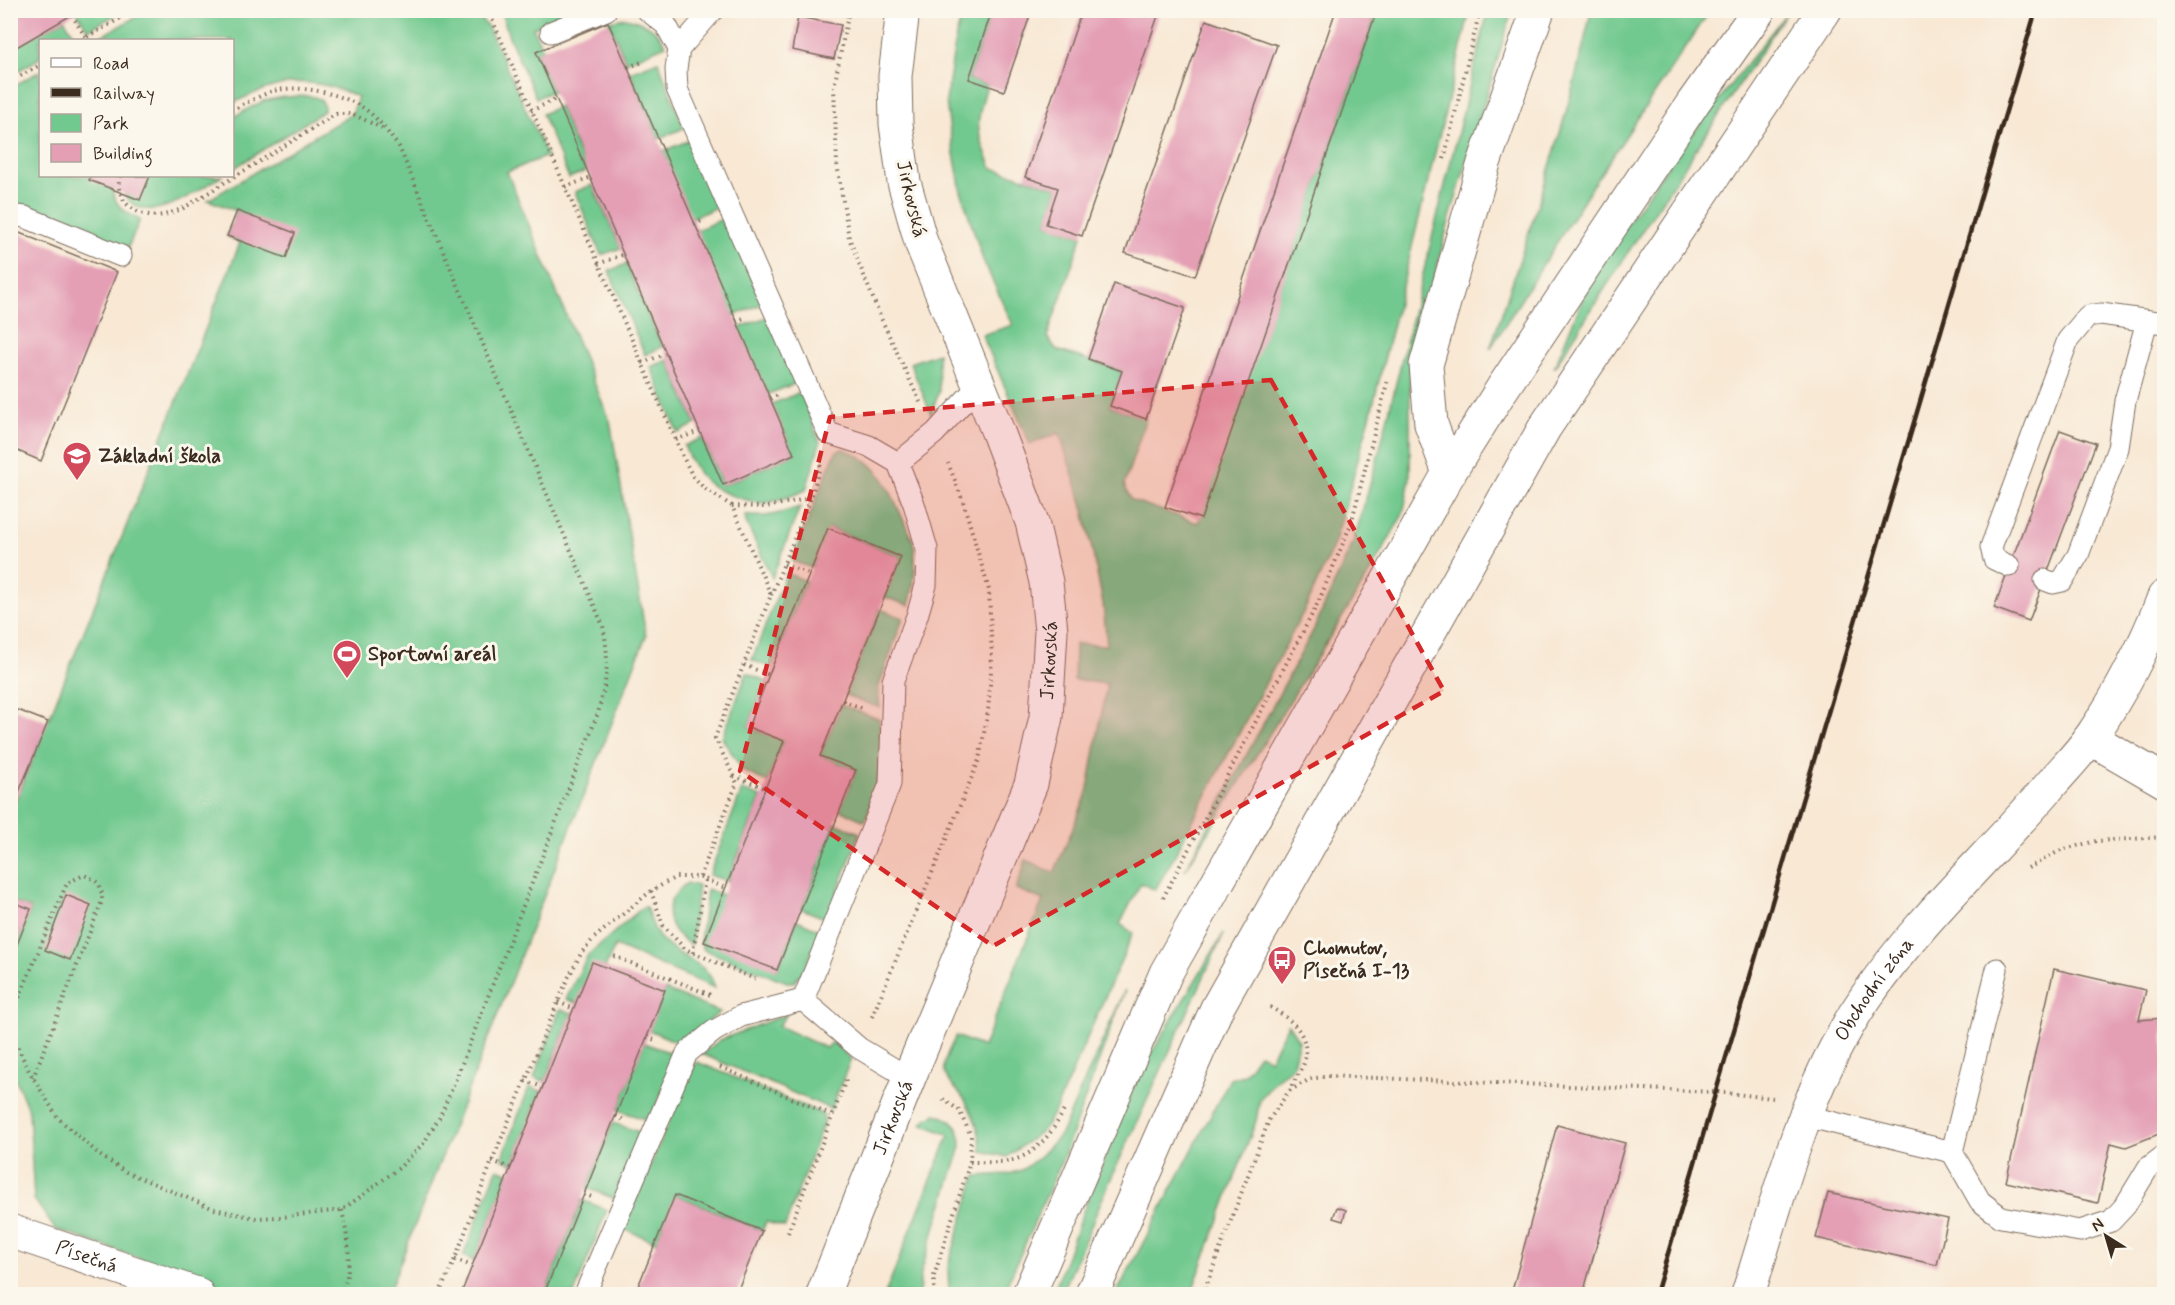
<svg xmlns="http://www.w3.org/2000/svg" width="2175" height="1305" viewBox="0 0 2175 1305" font-family="Mynerve,sans-serif">
<rect width="100%" height="100%" fill="#fbf7ec"/>
<filter id="ink" filterUnits="userSpaceOnUse"><feTurbulence type="fractalNoise" baseFrequency=".0167" numOctaves="2"/><feDisplacementMap in="SourceGraphic" scale="12" xChannelSelector="R" yChannelSelector="G"/><feConvolveMatrix kernelMatrix="1 2 1 2 8 2 1 2 1" color-interpolation-filters="sRGB"/></filter>
<filter id="wash" filterUnits="userSpaceOnUse"><feTurbulence type="fractalNoise" baseFrequency=".008" numOctaves="4" result="noise"/><feDisplacementMap in="SourceGraphic" scale="24" xChannelSelector="R" yChannelSelector="G"/><feGaussianBlur stdDeviation="1.35" result="paint"/><feColorMatrix in="noise" values="0 0 0 0 0 0 0 0 0 0 0 0 0 0 0 0 0 1.4 0 .05"/><feComposite in="paint" operator="in"/></filter>
<g filter="url(#wash)">
<rect width="100%" height="100%" fill="#f8e8d4"/>
<!-- green -->
<g fill="#72c98f" stroke="#567a56" stroke-width="1.5">
<polygon points="80,11 80,10 123,11 88,30 77,12"/>
<path d="M147 11H473L488 27 547 156 507 172 610 421 646 636 388 1294H244L55 1229 34 1199 29 1112 15 1078 11 1071 10 962 31 909 11 901V813L240 243 227 236 237 211 208 200 352 114 358 97C307 74 281 80 233 103L232 40H94Z"/>
<polygon points="501,11 576,11 533,28 543,50 536,52 553,91 536,98 509,37"/>
<path d="M963 11H992L969 79 987 85C975 127 975 127 992 168L1058 188 1046 224 1082 236 1047 337 1057 350 1122 371 1110 406 1146 419 1124 485 1131 500 1198 523 1377 11H1470L1371 413 1335 542 1308 603 1170 864 1155 890 1141 883 1120 924 1133 933 1056 1109 1043 1130 1007 1157 981 1151C981 1133 975 1118 966 1102 960 1091 944 1081 944 1067 944 1057 952 1045 956 1036L983 1047 1043 900 1016 889 1026 860 1054 873 1087 794 1107 684 1074 680 1075 644 1107 645 1103 603 1084 509 1059 433 1030 444 982 335 1013 325 983 260 961 191 950 132 946 101 956 36Z"/>
<polygon points="1488,11 1512,11 1447,228 1410,374 1410,479 1403,514 1366,579 1185,870 1314,629 1354,540 1378,456"/>
<path d="M1591 11H1710L1593 185 1490 349C1527 237 1567 126 1591 11Z"/>
<polygon points="1788,11 1634,243 1554,368 1593,273 1669,164"/>
<path d="M625 18C643 21 657 28 666 45L626 62 609 21Z"/>
<polygon points="64,19 76,37 71,40 40,40 40,58 11,75 10,50"/>
<polygon points="658,61 684,128 658,139 630,72"/>
<path d="M40 71V176H113C108 199 121 211 140 220L126 252 11 202 10 88Z"/>
<path d="M284 97C298 97 326 90 324 111L233 169V117L263 101Z"/>
<polygon points="559,106 586,171 569,178 542,114"/>
<polygon points="690,140 720,206 691,218 663,151"/>
<path d="M128 176H222C196 191 141 235 122 189Z"/>
<polygon points="592,185 621,248 601,255 575,192"/>
<polygon points="725,218 764,303 733,316 697,230"/>
<polygon points="626,264 662,347 645,355 609,271"/>
<polygon points="769,316 797,383 768,394 739,328"/>
<polygon points="938,353 939,391 931,414 910,363"/>
<polygon points="668,360 696,424 678,433 651,367"/>
<path d="M801 392 820 443 806 490C792 496 776 502 761 503 756 503 749 500 743 499 710 490 697 478 684 446L702 438 723 485 794 454 772 404Z"/>
<path d="M842 449C879 459 891 491 905 524 908 529 911 535 913 541 917 558 914 589 909 605L884 597 901 557 829 528 812 568 792 561 829 467 836 452Z"/>
<path d="M800 507 772 578 746 522 745 515C764 519 782 513 800 507Z"/>
<polygon points="786,573 806,581 772,668 752,660"/>
<polygon points="880,609 903,618 878,689 880,708 845,695"/>
<polygon points="747,673 766,681 748,727 784,741 767,782 743,771 722,738"/>
<polygon points="841,705 879,719 882,753 875,794 865,821 840,810 856,770 820,756"/>
<polygon points="742,790 761,797 728,881 709,875"/>
<polygon points="835,823 860,833 827,919 802,909"/>
<path d="M687 883 698 886 691 945C663 928 660 903 687 883Z"/>
<polygon points="707,889 723,895 777,970 797,920 822,931 803,971 794,982 787,982 704,950 700,942"/>
<path d="M643 907H646C650 917 653 930 660 938 677 959 709 960 715 988L615 946 605 968 576 1003 566 999 588 955Z"/>
<polygon points="1224,933 1109,1183 1062,1294 1053,1294 1082,1214 1140,1072"/>
<polygon points="665,990 720,1012 681,1044 649,1030"/>
<polygon points="1125,990 1063,1158 1003,1294 949,1294 948,1266 976,1176 1008,1174 1022,1170 1038,1158 1061,1134"/>
<polygon points="560,1009 572,1013 545,1081 534,1078"/>
<polygon points="787,1014 778,1026 826,1048 833,1042 851,1059 831,1109 702,1054 720,1040"/>
<polygon points="1288,1024 1299,1041 1292,1068 1280,1076 1260,1099 1256,1121 1191,1294 1116,1294 1230,1079 1244,1075 1259,1054 1270,1059"/>
<polygon points="644,1043 677,1055 650,1121 618,1110"/>
<polygon points="697,1062 823,1114 824,1121 785,1227 766,1222 762,1231 676,1195 656,1242 624,1229 688,1076"/>
<polygon points="529,1087 541,1091 513,1163 502,1159"/>
<path d="M936 1114C954 1119 961 1128 961 1147L921 1272 919 1294H885L949 1135 922 1124 926 1119Z"/>
<polygon points="613,1123 645,1134 615,1199 587,1188"/>
<polygon points="497,1169 509,1173 474,1261 463,1256"/>
<polygon points="582,1200 607,1210 574,1294 564,1294 547,1289"/>
</g>
<g id="blocks">
<!-- building -->
<g fill="#e49fb5">
<polygon points="10,10 80,10 10,51"/>
<polygon points="992,10 1032,10 1004,91 969,79"/>
<polygon points="1082,10 1160,10 1082,236 1046,224 1058,188 1025,177"/>
<polygon points="1336,10 1377,10 1201,519 1165,507"/>
<polygon points="798,17 841,25 834,59 792,50"/>
<polygon points="1206,20 1277,45 1195,276 1125,253"/>
<polygon points="608,22 794,454 723,485 536,52"/>
<polygon points="91,176 150,176 140,200 89,180"/>
<polygon points="237,211 295,233 286,258 227,236"/>
<polygon points="17,232 117,272 41,461 18,451 11,470 10,249"/>
<polygon points="1114,284 1185,308 1146,419 1110,406 1122,371 1088,359"/>
<polygon points="2060,430 2096,443 2029,621 1994,608"/>
<polygon points="828,528 901,557 820,756 856,770 777,970 704,942 784,741 748,727"/>
<polygon points="10,707 48,722 11,811 10,811"/>
<polygon points="66,895 91,905 70,960 45,950"/>
<polygon points="10,901 31,909 11,960 10,960"/>
<polygon points="592,962 665,990 647,1037 544,1294 461,1294"/>
<polygon points="2054,969 2146,990 2139,1020 2164,1018 2164,1132 2126,1147 2111,1143 2098,1203 2006,1182"/>
<polygon points="1557,1125 1625,1143 1583,1294 1524,1294 1512,1291"/>
<polygon points="1828,1193 1948,1219 1937,1265 1816,1238"/>
<polygon points="675,1195 762,1231 736,1294 635,1294"/>
<polygon points="1337,1207 1346,1210 1343,1221 1333,1218"/>
</g>
</g>
</g>
<g filter="url(#ink)">
<use href="#blocks" fill-opacity="0" stroke="#7d6c5e" stroke-width="1.5"/>
<g fill="none" stroke-linecap="round" stroke-linejoin="round">
<!-- lane casing -->
<g stroke="#7d6c5e" stroke-width="23">
<g id="lane">
<polyline points="647,10 666,25 679,49"/>
<polyline points="713,10 679,49 676,69 677,89 828,433 869,446 898,463 914,504 927,549 926,585 917,616 893,681 890,784 803,1000 859,1048 909,1078"/>
<polyline points="551,32 606,10"/>
<polyline points="10,215 25,217 121,256"/>
<polyline points="898,463 935,433 979,385"/>
<polyline points="2009,566 1994,559 1991,547 2068,340 2088,316 2101,314 2164,323"/>
<polyline points="2045,580 2053,583 2062,581 2078,555 2118,448 2125,401 2147,321"/>
<polyline points="1806,1116 1952,1152 1997,969"/>
<polyline points="1952,1152 1980,1201 2001,1217 2080,1231 2111,1221 2125,1206 2148,1168 2164,1156"/>
<polyline points="585,1294 687,1053 714,1031 741,1016 803,1000"/>
</g>
</g>
<!-- street casing -->
<g stroke="#7d6c5e" stroke-width="35">
<g id="street">
<polyline points="2090,738 2164,781"/>
<path id="s1" d="M10 1231 197 1294"/>
<path id="s2" d="M823 1294 909 1078 1031 784 1046 717 1051 631 1046 582 1032 522 998 432 921 242 904 182 896 124 895 76 903 10"/>
<path id="s3" d="M1748 1294C1780 1194 1805 1085 1866 997 1920 918 1992 854 2053 782 2066 767 2080 753 2091 737 2121 693 2145 646 2164 597"/>
</g>
</g>
<!-- highway casing -->
<g stroke="#7d6c5e" stroke-width="35">
<g id="highway">
<polyline points="1449,473 1431,424 1426,365 1484,163 1538,10"/>
<polyline points="1029,1294 1166,973 1449,473 1502,389 1693,103 1759,10"/>
<polyline points="1092,1294 1217,1008 1545,427 1825,10"/>
</g>
</g>
<!-- path -->
<g stroke="#7d6c5e" stroke-width="4" stroke-dasharray="1.5 4.5" stroke-linecap="butt">
<polyline points="849,10 834,87 837,164 849,238 880,316 921,404"/>
<polyline points="72,15 86,38"/>
<polyline points="82,40 135,10"/>
<polyline points="628,67 645,61"/>
<polyline points="10,82 40,65"/>
<polyline points="531,111 556,99"/>
<polyline points="1444,159 1480,10"/>
<path d="M120 176C113 202 139 219 163 215 169 214 176 211 182 209L336 114H352L384 129"/>
<polyline points="565,187 589,178"/>
<polyline points="694,224 702,221"/>
<polyline points="598,264 622,255"/>
<polyline points="736,321 744,318"/>
<polyline points="642,363 665,354"/>
<polyline points="770,399 778,395"/>
<polyline points="676,440 699,431"/>
<polyline points="732,506 766,507 811,498"/>
<polyline points="784,564 809,574"/>
<polyline points="771,595 811,498 821,463"/>
<polyline points="744,665 769,675"/>
<polyline points="843,701 862,708"/>
<polyline points="734,776 765,788"/>
<polyline points="2028,868 2061,850 2096,841 2164,837"/>
<polyline points="700,877 725,888"/>
<polyline points="651,891 663,925 685,949 755,979"/>
<polyline points="1163,898 1318,603 1351,524 1388,379"/>
<polyline points="693,953 705,880"/>
<polyline points="614,956 713,996"/>
<polyline points="558,1002 574,1009"/>
<path d="M1270 1007C1291 1019 1309 1033 1305 1059 1303 1069 1294 1081 1289 1090"/>
<polyline points="872,1017 979,760 988,712 992,658 989,590 963,501 948,463"/>
<polyline points="647,1037 658,1041"/>
<polyline points="720,1067 831,1115"/>
<path d="M33 1078 102 901C102 885 99 881 84 875L67 883 12 1015 13 1037 29 1071 58 1118 78 1136 101 1156 126 1172 214 1209 255 1218 282 1217 342 1210 399 1168 423 1144 439 1118 454 1084 598 713C607 678 610 662 603 626L399 147C389 134 379 119 365 109 342 93 297 83 270 92 257 97 245 104 232 110"/>
<polyline points="525,1081 543,1087"/>
<polyline points="616,1116 626,1121"/>
<polyline points="492,1161 511,1168"/>
<path d="M970 1162C982 1162 996 1163 1008 1161 1035 1157 1054 1131 1065 1108"/>
<polyline points="584,1194 594,1198"/>
<path d="M342 1210C349 1245 352 1260 343 1294"/>
<polyline points="788,1233 847,1077"/>
<polyline points="455,1259 472,1266"/>
<polyline points="439,1294 455,1259 492,1161 568,978 582,952 594,938 651,891 676,877 700,877 737,783 715,738 771,595 732,506 704,488 692,475 684,459 488,10"/>
<polyline points="934,1294 934,1276 970,1162 971,1136 959,1110 940,1097"/>
<polyline points="1203,1294 1269,1120 1289,1091 1310,1079 1328,1076 1716,1092 1773,1098"/>
</g>
<!-- lane -->
<use href="#lane" stroke="#fff" stroke-width="21"/>
<!-- street -->
<use href="#street" stroke="#fff" stroke-width="33"/>
<!-- highway -->
<use href="#highway" stroke="#fff" stroke-width="33"/>
<!-- rail -->
<polyline stroke="#3b2a1e" stroke-width="4.5" points="1656,1294 2036,10"/>
</g>
</g>
<!-- marked area -->
<path fill="#d62828" fill-opacity="0.2" stroke="#d62828" stroke-width="4.5" stroke-dasharray="12 8" stroke-linejoin="round" d="M1271 380 1444 691 993 946 740 771 830 417Z"/>
<!-- icons -->
<defs>
<g id="school-pin" transform="scale(1.5)"><path d="M0 17L-7.5 6A9.5 9.5 0 1 1 7.5 6Z" fill="#d1495b" stroke="#fbf7ec"/><path d="M0-5L7-2L0 1L-7-2ZM-4 1L0 2.5L4 1V4Q0 6-4 4Z" fill="#fff"/></g>
<g id="stadium-pin" transform="scale(1.5)"><path d="M0 17L-7.5 6A9.5 9.5 0 1 1 7.5 6Z" fill="#d1495b" stroke="#fbf7ec"/><path d="M0-5a6.5 5 0 1 0 0 10a6.5 5 0 1 0 0-10ZM-3.5-1.8h7v3.6h-7Z" fill="#fff"/></g>
<g id="bus-pin" transform="scale(1.5)"><path d="M0 17L-7.5 6A9.5 9.5 0 1 1 7.5 6Z" fill="#d1495b" stroke="#fbf7ec"/><path d="M-5-6H5V4H4V6H2V4H-2V6H-4V4H-5ZM-3.5-4V0h7V-4ZM-3.5 1.2v1.5H-2V1.2ZM2 1.2v1.5H3.5V1.2Z" fill="#fff"/></g>
</defs>
<g fill-rule="evenodd">
<use href="#school-pin" x="77" y="456"/>
<use href="#stadium-pin" x="347" y="654"/>
<use href="#bus-pin" x="1282" y="960"/>
</g>
<g text-anchor="middle" dominant-baseline="central" stroke-width="6" stroke-linejoin="round" paint-order="stroke">
<!-- street labels -->
<g font-size="20" fill="#3b2a1e" stroke="#fbf7ec">
<text transform="translate(911 199) rotate(77)">Jirkovská</text>
<text stroke="none"><textPath href="#s2" startOffset="676">Jirkovská</textPath></text>
<text stroke="none"><textPath href="#s3" startOffset="332">Obchodní zóna</textPath></text>
<text stroke="none"><textPath href="#s2" startOffset="190">Jirkovská</textPath></text>
<text stroke="none"><textPath href="#s1" startOffset="81">Písečná</textPath></text>
</g>
<!-- poi labels -->
<g font-size="20" font-weight="bold" fill="#3b2a1e" stroke="#fbf7ec" text-anchor="start">
<text x="98" y="456">Základní škola</text>
<text x="368" y="654">Sportovní areál</text>
<text x="1303" y="948">Chomutov,<tspan x="1303" dy="23">Písečná I-13</tspan></text>
</g>
</g>
<!-- margin -->
<rect width="2175" height="1305" fill="none" stroke="#fbf7ec" stroke-width="36"/>
<!-- legend -->
<rect x="39" y="39" width="195" height="138" fill="#fbf7ec" stroke="#aea59a" stroke-width="1.5"/>
<rect x="51" y="58" width="30" height="9" fill="#ffffff" stroke="#aea59a" stroke-width="1.5"/>
<text x="93" y="69" font-size="18" fill="#3b2a1e">Road</text>
<rect x="51" y="88" width="30" height="9" fill="#3b2a1e" stroke="#aea59a" stroke-width="1.5"/>
<text x="93" y="99" font-size="18" fill="#3b2a1e">Railway</text>
<rect x="51" y="114" width="30" height="18" fill="#72c98f" stroke="#aea59a" stroke-width="1.5"/>
<text x="93" y="129" font-size="18" fill="#3b2a1e">Park</text>
<rect x="51" y="144" width="30" height="18" fill="#e49fb5" stroke="#aea59a" stroke-width="1.5"/>
<text x="93" y="159" font-size="18" fill="#3b2a1e">Building</text>
<!-- north arrow -->
<g transform="translate(2106 1236) rotate(323)" stroke="#fbf7ec" stroke-width="4.5" paint-order="stroke">
<path d="M0-4.5L10 22L0 15L-10 22Z" fill="#3b2a1e"/>
<text y="-9" font-size="16" font-weight="bold" text-anchor="middle" fill="#3b2a1e">N</text>
</g>
</svg>
